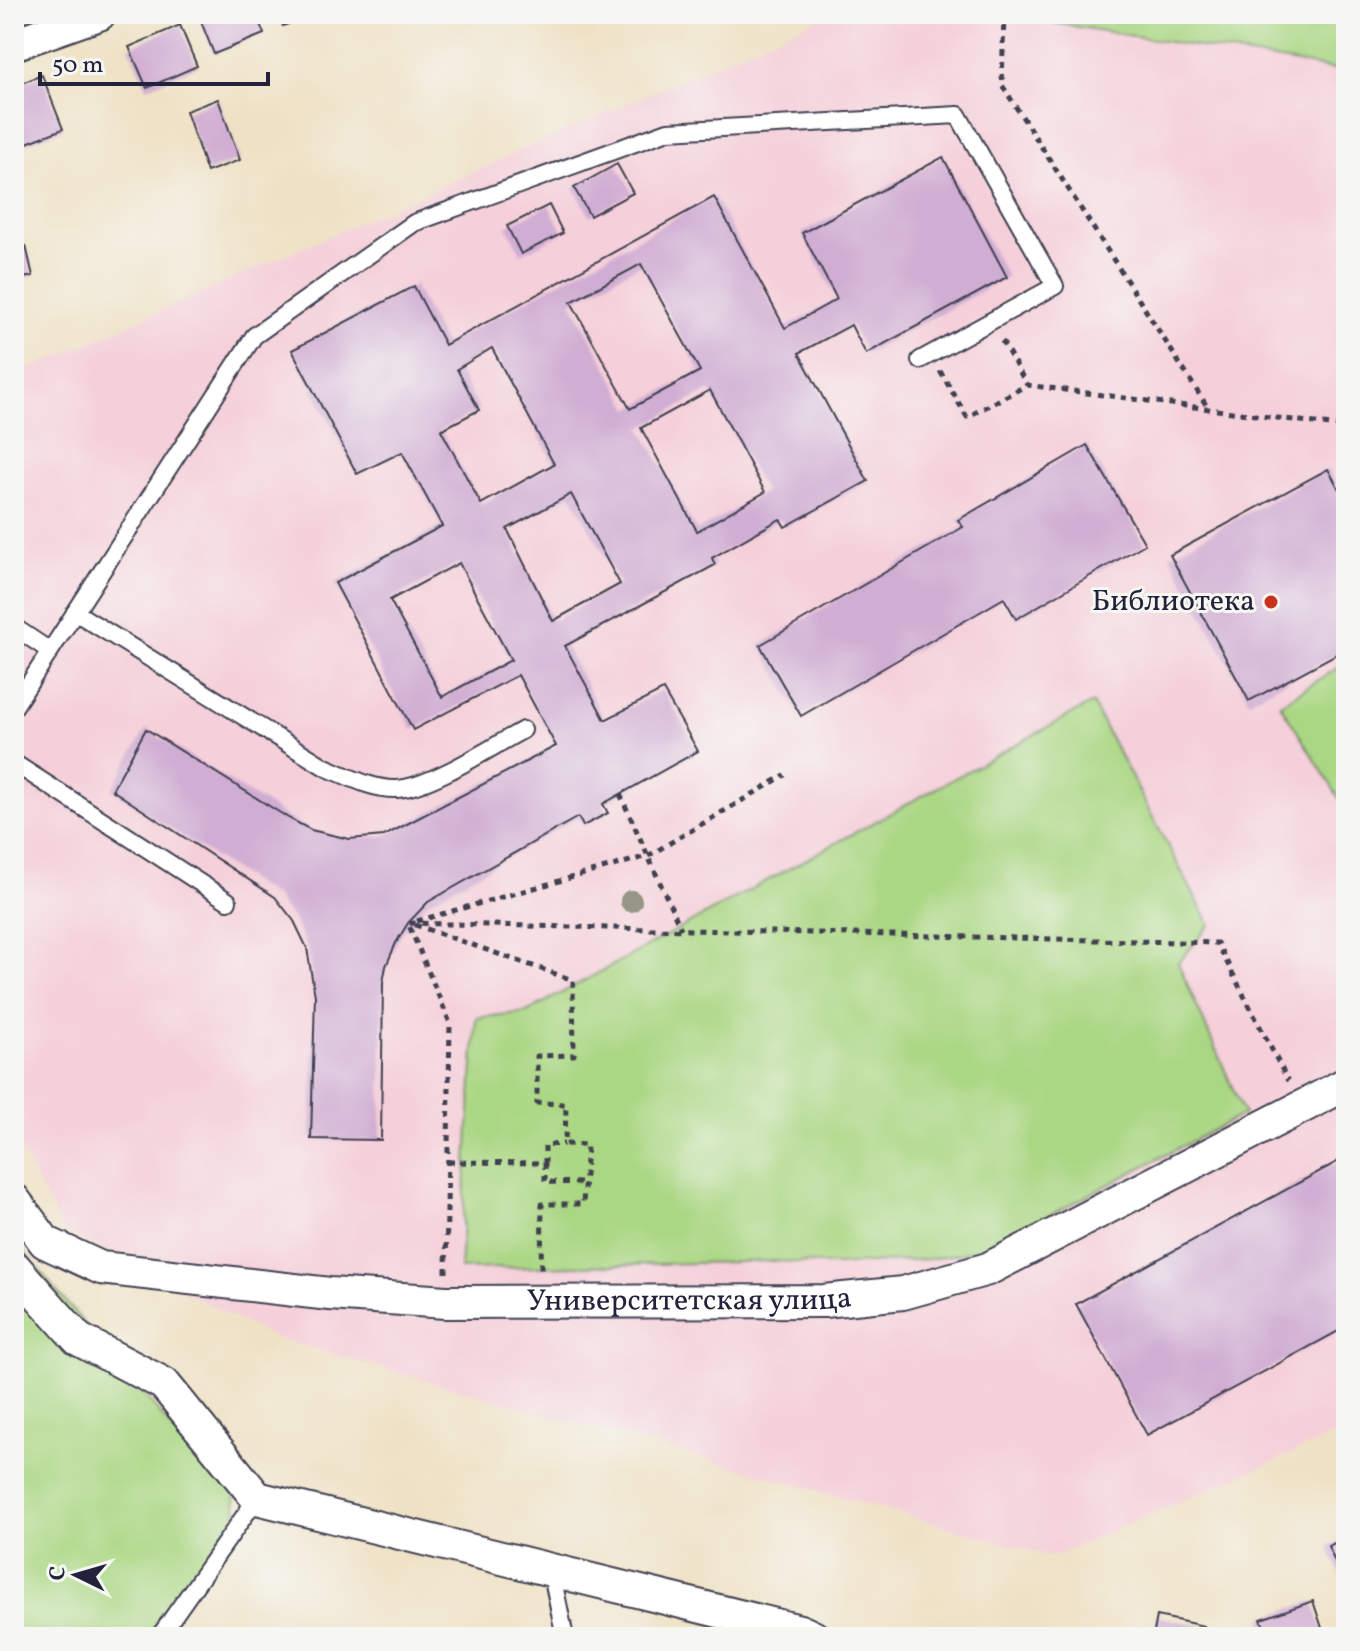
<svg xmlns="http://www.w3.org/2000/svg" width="1360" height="1651" viewBox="0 0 1360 1651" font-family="Vollkorn,serif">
<rect width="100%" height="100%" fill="#f6f6f2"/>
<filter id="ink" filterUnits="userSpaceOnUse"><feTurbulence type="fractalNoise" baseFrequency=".0125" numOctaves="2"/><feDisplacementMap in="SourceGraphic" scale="16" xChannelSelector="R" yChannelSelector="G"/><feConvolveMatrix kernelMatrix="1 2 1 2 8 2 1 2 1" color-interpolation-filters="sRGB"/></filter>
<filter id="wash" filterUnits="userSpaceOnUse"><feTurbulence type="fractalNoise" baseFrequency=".006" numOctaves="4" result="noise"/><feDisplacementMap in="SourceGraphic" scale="32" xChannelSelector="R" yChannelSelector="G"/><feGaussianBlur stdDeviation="1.8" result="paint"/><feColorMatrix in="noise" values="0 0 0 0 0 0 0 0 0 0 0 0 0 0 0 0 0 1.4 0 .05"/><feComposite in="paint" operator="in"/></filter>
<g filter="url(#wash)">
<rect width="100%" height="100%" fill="#efe1c4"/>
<!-- built -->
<polygon fill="#f5cfd9" points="828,14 999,14 1346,72 1346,1430 1053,1557 275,1338 62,1230 14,1136 14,376"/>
<!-- green -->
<g fill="#aad783" stroke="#667c5f" stroke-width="2">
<polygon points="1000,14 1346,14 1346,71"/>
<polygon points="1346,663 1346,809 1280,704"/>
<polygon points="1092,703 1210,925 1178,963 1244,1114 1012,1235 974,1251 930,1259 837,1265 778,1261 460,1269 476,1018 527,1012"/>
<polygon points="14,1240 201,1463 234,1485 237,1515 146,1637 14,1637"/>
</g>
<g id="blocks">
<!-- building -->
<g fill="#d0add3" fill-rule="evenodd">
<polygon points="198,14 256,14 264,34 214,54"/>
<polygon points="278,14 314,14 283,26"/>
<polygon points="180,25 197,66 147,88 129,47"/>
<polygon points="42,75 63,129 14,148 14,86"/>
<polygon points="218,99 240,160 207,172 186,111"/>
<path d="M943 157 1007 277 866 354 851 325 799 353 868 481 785 527 780 519 712 558 715 565 565 646 605 720 663 690 698 751 603 804 608 813 583 826 578 817 428 902 408 923 396 943 386 966 383 982 381 1140 311 1139 315 996 307 948 294 921 275 897 112 790 146 729 290 819 311 830 349 839 384 836 556 746 518 675 413 730 335 583 442 526 402 452 357 474 292 350 414 286 445 345 714 197 785 328 837 299 802 233ZM641 264 700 371 630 409 571 302ZM492 348 554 464 481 504 441 430 479 410 457 369ZM710 390 765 492 697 531 641 428ZM571 494 620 584 553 621 507 529ZM459 563 511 660 442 697 390 600Z"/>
<polygon points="617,164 633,193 590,216 574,188"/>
<polygon points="549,205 563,233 521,254 507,226"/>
<polygon points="26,246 33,276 14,280 14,249"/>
<polygon points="1087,445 1145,544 1016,619 1004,598 801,716 760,645 963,527 958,520"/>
<polygon points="1328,469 1346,502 1346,649 1249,701 1170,555"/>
<polygon points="1346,1157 1346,1327 1147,1435 1076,1304"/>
<polygon points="1346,1538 1346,1588 1328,1546"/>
<polygon points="1313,1601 1324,1634 1316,1637 1268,1637 1261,1619"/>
<polygon points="1157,1616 1204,1626 1202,1637 1153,1637"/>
</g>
</g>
</g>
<g filter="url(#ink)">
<use href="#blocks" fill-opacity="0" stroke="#413f50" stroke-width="2"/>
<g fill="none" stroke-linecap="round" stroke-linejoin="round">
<!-- service casing -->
<g stroke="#413f50" stroke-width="20">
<g id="service">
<path d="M75 612 325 767C347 776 373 790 397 789 429 788 493 746 523 730"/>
<polyline points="14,627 50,651"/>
<polyline points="14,707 254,336 414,223 668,131 958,115 1055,286 920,360"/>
<polyline points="14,763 228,901"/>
<polyline points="551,1570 565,1637"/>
<polyline points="159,1637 257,1498"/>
</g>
</g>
<!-- minor casing -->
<g stroke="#413f50" stroke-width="36">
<g id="minor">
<polyline points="14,44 99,14"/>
<path id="s1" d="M14 1200 45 1242 101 1268 330 1294 446 1302 824 1301 903 1293 988 1269 1346 1084"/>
<polyline points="14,1267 78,1339 164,1384 257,1498 800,1631 813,1637"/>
</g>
</g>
<!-- path -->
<g stroke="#413f50" stroke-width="5" stroke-dasharray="6 6" stroke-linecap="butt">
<polyline points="1004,14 1002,85 1208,408"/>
<polyline points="1002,341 1027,385"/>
<polyline points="940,371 967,417 1027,385 1346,427"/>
<polyline points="620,794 681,929"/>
<polyline points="417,921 648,856 785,775"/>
<polyline points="415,925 573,980 574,1055 537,1056 537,1103 566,1104 565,1144 587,1145 583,1204 542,1204 541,1272"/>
<polyline points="448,1162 545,1163 545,1145 564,1144"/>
<polyline points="545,1163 545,1182 584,1183"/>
<polyline points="446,1273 450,1023 408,923 1217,943 1288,1081"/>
</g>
<!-- service -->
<use href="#service" stroke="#fff" stroke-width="16"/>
<!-- minor -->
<use href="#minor" stroke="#fff" stroke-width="32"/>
</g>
<!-- trees -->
<circle fill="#959685" cx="631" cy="901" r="11"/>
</g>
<!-- markers -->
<circle fill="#c8321e" stroke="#f6f6f2" stroke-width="3" cx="1271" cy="602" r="8"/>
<g text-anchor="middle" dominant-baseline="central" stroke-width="6" stroke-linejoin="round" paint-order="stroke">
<!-- poi labels -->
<g font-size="30" fill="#22223b" stroke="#f6f6f2" text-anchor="end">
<text x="1255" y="602">Библиотека</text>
</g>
<!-- street labels -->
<g font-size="30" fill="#22223b" stroke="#f6f6f2">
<text stroke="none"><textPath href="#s1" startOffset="704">Университетская улица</textPath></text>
</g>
</g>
<!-- margin -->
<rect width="1360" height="1651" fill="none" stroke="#f6f6f2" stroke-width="48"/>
<!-- north arrow -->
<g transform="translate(76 1575) rotate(275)" stroke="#f6f6f2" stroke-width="6" paint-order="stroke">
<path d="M0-6L14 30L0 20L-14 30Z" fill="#22223b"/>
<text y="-12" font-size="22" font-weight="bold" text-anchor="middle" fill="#22223b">С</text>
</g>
<!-- scale -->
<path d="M40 72v12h228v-12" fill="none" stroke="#22223b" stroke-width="4"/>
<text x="52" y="72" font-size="24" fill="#22223b" stroke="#f6f6f2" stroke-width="6" paint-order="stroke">50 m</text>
</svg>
